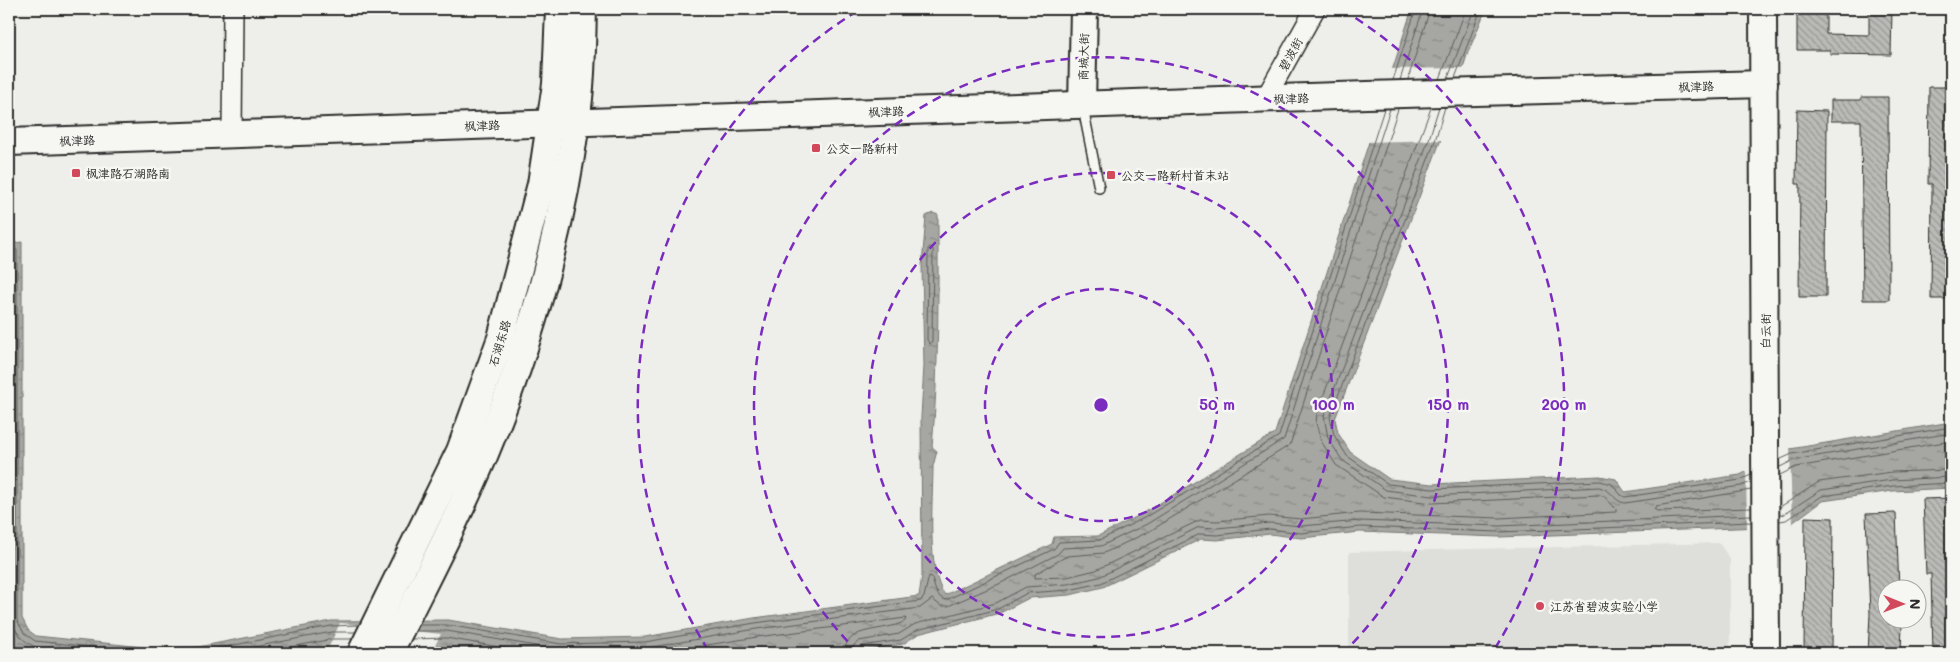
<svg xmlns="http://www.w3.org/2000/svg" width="1960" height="662" viewBox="0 0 1960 662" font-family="Mali,'LXGW WenKai TC',sans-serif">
<defs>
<pattern id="water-ripples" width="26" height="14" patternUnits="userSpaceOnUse" patternTransform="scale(1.25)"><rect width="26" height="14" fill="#a6a6a3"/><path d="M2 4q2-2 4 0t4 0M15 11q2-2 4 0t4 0" fill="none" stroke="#878785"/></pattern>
<pattern id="building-back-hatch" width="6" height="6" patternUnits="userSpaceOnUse" patternTransform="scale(1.25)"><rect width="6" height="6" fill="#babab7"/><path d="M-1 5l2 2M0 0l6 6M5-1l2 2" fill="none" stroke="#979795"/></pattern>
</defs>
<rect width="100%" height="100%" fill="#eeeeea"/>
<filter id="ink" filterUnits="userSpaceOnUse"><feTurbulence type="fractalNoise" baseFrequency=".02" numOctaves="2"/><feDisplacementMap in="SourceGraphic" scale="10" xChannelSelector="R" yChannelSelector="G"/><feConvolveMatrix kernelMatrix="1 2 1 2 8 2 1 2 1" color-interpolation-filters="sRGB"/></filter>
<g filter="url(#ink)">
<!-- built -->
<polygon fill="#dededb" points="1719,543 1730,559 1730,653 1349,653 1349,552"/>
<!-- water -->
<path fill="url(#water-ripples)" stroke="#757573" d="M1412 9H1486L1467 55 1440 142 1335 419 1338 433 1350 452 1389 479 1432 484 1600 476 1616 479 1625 492 1740 475 1790 449 1951 422V488L1893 491 1822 501 1788 526 1499 537 1360 532 1301 538 1270 534 1217 540 1201 539 1103 587 1070 595 1029 598 1000 613 918 634 903 644 849 653H9V244L22 242V618L28 630 36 636 153 648 198 647 331 621 448 620 562 639 645 637 754 618 919 596 922 575 921 417 924 366 922 266 926 216 933 213 938 215C938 292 939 370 932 447L937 451 933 466C933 498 926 572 945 595L1052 544 1054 537 1098 536 1142 514 1275 433Z"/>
<!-- pier -->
<g fill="#eeeeea">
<polygon points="1466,68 1443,140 1365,142 1389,69"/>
<polygon points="1790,446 1792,526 1788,528 1747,529 1746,469"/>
<polygon points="340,623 441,634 431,653 326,653"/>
</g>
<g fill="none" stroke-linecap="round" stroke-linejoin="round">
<!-- shore -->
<g stroke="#5c5c5b" stroke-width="1">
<polyline points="1448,78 1474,9"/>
<polyline points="1455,78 1481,9"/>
<polyline points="1408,79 1430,9"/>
<polyline points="1440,79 1466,9"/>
<polyline points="1393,80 1416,9"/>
<polyline points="1400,80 1423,9"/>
<path d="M1439 107 1429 139 1324 416 1328 438 1342 460 1386 490 1432 496 1599 487C1615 491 1612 501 1625 503L1741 486 1751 482"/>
<polyline points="1445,107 1435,141 1330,417 1334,435 1347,456 1388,484 1432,489 1600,481 1612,484 1621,495 1625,497 1740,480 1751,475"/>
<polyline points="1398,109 1290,445 1150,531 1104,553 1067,556 1035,574 1035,578 1067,577 1096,570 1200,520 1217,521 1269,516 1301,519 1360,513 1499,518 1616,512 1616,509 1604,496 1599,495 1432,503 1384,497 1336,465 1321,441 1316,423 1317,413 1431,108"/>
<polygon points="931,247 933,249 932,341 930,344 927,340 928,249"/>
<polyline points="9,248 15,248 17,250 17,620 24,633 35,641 152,653"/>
<path d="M9 255 11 257V620C25 657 56 650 90 653"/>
<polyline points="1779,460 1792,454 1951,427"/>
<polyline points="1780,467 1794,460 1951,433"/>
<polyline points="1780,475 1796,467 1951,441"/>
<polyline points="1751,490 1656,506 1654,509 1657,511 1751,508"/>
<polyline points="1780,507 1819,482 1892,472 1951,470"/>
<polyline points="1780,515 1784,514 1821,490 1892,480 1951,477"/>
<polyline points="1780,521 1786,520 1822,496 1893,486 1951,483"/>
<path d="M419 625H447L561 644 645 642 755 623 920 601 924 597 929 576 932 577C934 586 936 598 946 600L1054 549 1059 542 1100 540 1144 518 1279 436 1384 109"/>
<polyline points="416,631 447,631 560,650 646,648 756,629 920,608 932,599 941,606 948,606 999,584 1058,554 1063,548 1101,546 1147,524 1284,439 1390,109"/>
<polyline points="412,639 446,638 535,653"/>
<polyline points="158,653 199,652 331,626 359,625"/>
<polyline points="222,653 332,632 355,632"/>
<polyline points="259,653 333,639 352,639"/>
<path d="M658 653 757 637 906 618 905 621C886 633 846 624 844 653"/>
<polyline points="852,653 854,645 859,641 899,634 915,624 996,603 1026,587 1068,584 1099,577 1199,527 1217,528 1270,523 1301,526 1360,521 1499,526 1751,515"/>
<polyline points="858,653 862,646 901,640 917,630 998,609 1027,593 1069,590 1101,583 1200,534 1217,535 1270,529 1301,533 1360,527 1499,532 1751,522"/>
</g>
</g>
<!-- building -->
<g fill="url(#building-back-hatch)" stroke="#2b2b2b">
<polygon points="1797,9 1826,9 1826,34 1869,35 1869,9 1892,9 1891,55 1830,54 1830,50 1797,50"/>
<polygon points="1929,87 1951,87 1951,299 1931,299 1932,184 1928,184"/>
<polygon points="1861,97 1888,97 1889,300 1863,300 1861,121 1831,121 1831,100 1861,100"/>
<polygon points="1797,110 1827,111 1826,297 1799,297 1800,184 1796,184"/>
<polygon points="1951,498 1951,653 1933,653 1931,574 1926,574 1923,499"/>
<polygon points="1896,513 1899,590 1888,590 1888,624 1902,625 1901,653 1868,653 1870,614 1866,514"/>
<polygon points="1805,517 1833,518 1832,653 1804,653"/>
</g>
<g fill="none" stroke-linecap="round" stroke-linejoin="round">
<!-- lane casing -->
<g stroke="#2b2b2b" stroke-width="12">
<polyline id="lane" points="1083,108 1099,188"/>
</g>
<!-- street casing -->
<g stroke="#2b2b2b" stroke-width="22">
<g id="street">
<polyline points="1265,99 1315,9"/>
<polyline points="232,135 233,9"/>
</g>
</g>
<!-- secondary casing -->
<g stroke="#2b2b2b" stroke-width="30">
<g id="secondary">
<polyline points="1763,9 1766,653"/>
<polyline points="1082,105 1084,9"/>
<polyline points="9,142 1367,95 1764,84"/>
<polyline points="361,653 460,451 501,338 541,184 556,84 559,9"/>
<path d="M389 653C421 588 456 523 484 456 528 350 561 235 576 122 582 84 582 46 583 9"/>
</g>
</g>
<!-- lane -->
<use href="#lane" stroke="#f6f6f2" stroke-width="9"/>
<!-- street -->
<use href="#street" stroke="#f6f6f2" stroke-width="19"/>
<!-- secondary -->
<use href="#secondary" stroke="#f6f6f2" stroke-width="26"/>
</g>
</g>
<!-- distance rings -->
<g fill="none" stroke="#7b2cbf" stroke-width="2.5" stroke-dasharray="9 6">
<circle cx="1101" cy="405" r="116"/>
<circle cx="1101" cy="405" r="232"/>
<path d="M858 652A347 347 0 1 1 1344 652"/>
<path d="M708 650A463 463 0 0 1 859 10M1343 10A463 463 0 0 1 1494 650"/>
</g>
<!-- markers -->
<g fill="#d1495b" stroke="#f6f6f2" stroke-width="2">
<rect x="811" y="143" width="10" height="10" rx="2.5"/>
<rect x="71" y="168" width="10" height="10" rx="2.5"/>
<rect x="1106" y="170" width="10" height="10" rx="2.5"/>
<circle cx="1540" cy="606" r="5"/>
</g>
<g text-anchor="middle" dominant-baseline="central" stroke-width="5" stroke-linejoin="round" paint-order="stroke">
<!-- street labels -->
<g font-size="12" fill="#2b2b2b" stroke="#f6f6f2">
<text transform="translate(1290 54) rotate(-61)">碧波街</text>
<text transform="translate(1083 57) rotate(-89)">商城大街</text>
<text transform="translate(1696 86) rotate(-2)">枫津路</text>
<text transform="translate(1291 98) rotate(-2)">枫津路</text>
<text transform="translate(886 111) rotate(-2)">枫津路</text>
<text transform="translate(482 125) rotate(-2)">枫津路</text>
<text transform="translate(77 140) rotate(-2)">枫津路</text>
<text transform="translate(1765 331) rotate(-90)">白云街</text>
<text transform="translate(499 343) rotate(-73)">石湖东路</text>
</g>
<!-- poi labels -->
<g font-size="12" fill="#2b2b2b" stroke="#f6f6f2" text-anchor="start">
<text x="826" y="148">公交一路新村</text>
<text x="86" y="173">枫津路石湖路南</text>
<text x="1121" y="175">公交一路新村首末站</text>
<text x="1550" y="606">江苏省碧波实验小学</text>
</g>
</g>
<circle cx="1101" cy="405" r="8" fill="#7b2cbf" stroke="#f6f6f2" stroke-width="2.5"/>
<g font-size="15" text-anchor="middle" font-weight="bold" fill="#7b2cbf" stroke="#f6f6f2" stroke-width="5" stroke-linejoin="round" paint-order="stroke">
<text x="1217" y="410">50 m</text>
<text x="1333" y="410">100 m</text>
<text x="1448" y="410">150 m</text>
<text x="1564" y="410">200 m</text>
</g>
<!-- margin -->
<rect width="1960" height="662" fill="none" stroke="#f6f6f2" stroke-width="30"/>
<rect x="15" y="15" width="1930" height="632" fill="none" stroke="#2b2b2b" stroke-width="2" filter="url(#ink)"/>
<!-- north arrow -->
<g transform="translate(1902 604) rotate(91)"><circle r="24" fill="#f6f6f2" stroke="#a5a5a2"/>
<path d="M0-4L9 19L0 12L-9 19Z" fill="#d1495b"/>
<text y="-8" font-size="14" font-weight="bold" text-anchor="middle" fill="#2b2b2b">N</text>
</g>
</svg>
